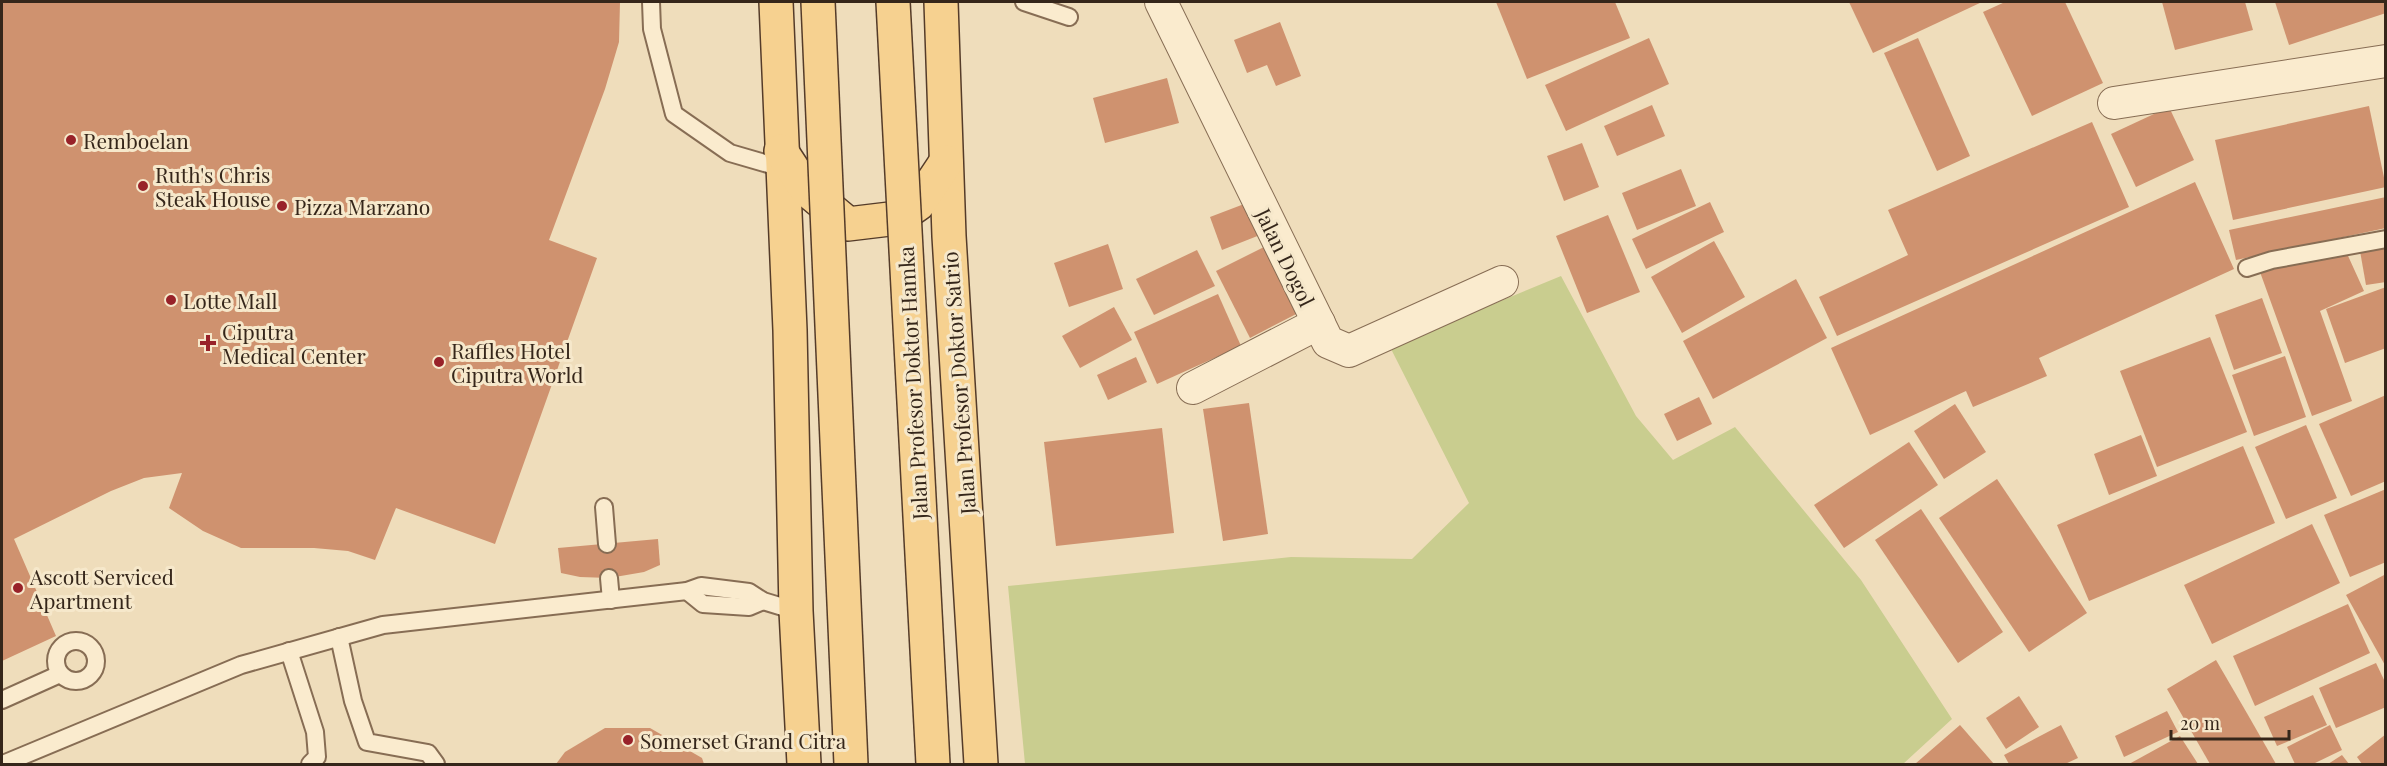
<svg xmlns="http://www.w3.org/2000/svg" width="2387" height="766" viewBox="0 0 2387 766" font-family="'Playfair Display',serif">
<rect width="100%" height="100%" fill="#efddbb"/>
<!-- green -->
<polygon fill="#c9cd8f" points="1561,276 1636,416 1673,460 1735,427 1861,580 1952,719 1903,764 1025,764 1008,586 1291,557 1412,559 1469,503 1390,347"/>
<!-- building -->
<g fill="#cf926f">
<polygon points="2,2 620,2 619,42 605,89 549,240 597,258 495,544 396,508 375,560 348,551 314,548 241,548 203,531 169,508 182,473 144,478 111,491 14,539 56,636 2,661"/>
<polygon points="1496,2 1615,2 1630,38 1527,79"/>
<polygon points="1849,2 1982,2 1873,53"/>
<polygon points="2005,2 2065,2 2103,83 2032,116 1983,12"/>
<polygon points="2162,2 2245,2 2253,30 2175,50"/>
<polygon points="2275,2 2386,2 2386,13 2289,45"/>
<polygon points="1280,22 1301,76 1276,86 1267,65 1247,73 1234,40"/>
<polygon points="1649,38 1669,84 1566,131 1545,85"/>
<polygon points="1918,38 1970,156 1937,171 1884,53"/>
<polygon points="1167,78 1179,123 1105,143 1093,98"/>
<polygon points="1652,105 1665,136 1617,156 1604,126"/>
<polygon points="2369,106 2386,187 2233,220 2215,140"/>
<polygon points="2169,107 2194,160 2136,187 2111,134"/>
<polygon points="2092,122 2129,207 1837,336 1819,297 1908,255 1888,210"/>
<polygon points="1582,143 1599,187 1564,201 1547,156"/>
<polygon points="1681,169 1696,206 1637,230 1622,193"/>
<polygon points="2195,182 2234,269 2039,358 2047,376 1973,407 1966,391 1870,435 1831,348"/>
<polygon points="2386,197 2386,228 2236,260 2229,230"/>
<polygon points="1252,201 1265,233 1222,250 1210,217"/>
<polygon points="1710,202 1724,232 1646,269 1632,239"/>
<polygon points="1608,215 1640,292 1587,313 1556,236"/>
<polygon points="1714,241 1745,297 1682,333 1651,277"/>
<polygon points="1108,244 1123,289 1069,307 1054,263"/>
<polygon points="1268,245 1302,311 1250,338 1216,271"/>
<polygon points="2344,247 2364,291 2320,311 2352,401 2312,416 2260,272"/>
<polygon points="2386,247 2386,282 2366,285 2360,251"/>
<polygon points="1197,250 1215,286 1154,315 1136,279"/>
<polygon points="1796,279 1827,338 1713,399 1683,341"/>
<polygon points="2386,287 2386,348 2345,363 2326,309"/>
<polygon points="1218,294 1241,346 1157,384 1134,332"/>
<polygon points="2262,298 2282,353 2234,370 2215,315"/>
<polygon points="1114,307 1132,340 1080,368 1062,336"/>
<polygon points="2210,337 2247,432 2157,467 2120,371"/>
<polygon points="2285,356 2306,417 2254,436 2232,375"/>
<polygon points="1136,357 1147,382 1108,400 1097,375"/>
<polygon points="2386,395 2386,481 2351,496 2319,424"/>
<polygon points="1699,397 1712,424 1677,441 1664,414"/>
<polygon points="1249,403 1268,534 1223,541 1203,409"/>
<polygon points="1955,404 1986,452 1944,479 1914,431"/>
<polygon points="2306,425 2337,498 2286,519 2255,447"/>
<polygon points="1162,428 1174,533 1056,546 1044,442"/>
<polygon points="2141,435 2157,476 2109,495 2094,454"/>
<polygon points="1909,442 1938,485 1844,548 1814,505"/>
<polygon points="2243,446 2275,523 2089,601 2057,525"/>
<polygon points="1997,479 2087,613 2029,652 1939,518"/>
<polygon points="2386,489 2386,562 2350,577 2324,515"/>
<polygon points="1921,509 2003,632 1958,663 1875,540"/>
<polygon points="2312,524 2340,583 2212,644 2184,585"/>
<polygon points="658,539 660,565 644,572 609,578 580,577 561,573 558,548"/>
<polygon points="2386,574 2386,667 2346,595"/>
<polygon points="2348,604 2370,653 2255,706 2233,656"/>
<polygon points="2216,660 2248,715 2276,764 2210,764 2167,689"/>
<polygon points="2376,663 2386,684 2386,707 2336,728 2319,688"/>
<polygon points="2313,695 2327,725 2277,746 2264,717"/>
<polygon points="2019,696 2039,727 2006,749 1986,718"/>
<polygon points="2167,711 2178,732 2124,757 2115,736"/>
<polygon points="1960,725 1994,764 1915,764"/>
<polygon points="2061,725 2078,758 2065,764 2009,764 2004,755"/>
<polygon points="2330,725 2342,750 2313,764 2295,764 2287,747"/>
<polygon points="605,728 650,728 702,758 704,764 556,764 565,752"/>
<polygon points="2386,734 2386,764 2362,764 2357,757"/>
<polygon points="2180,736 2198,764 2129,764"/>
<polygon points="2342,755 2349,764 2328,764"/>
</g>
<g fill="none" stroke-linecap="round" stroke-linejoin="round">
<!-- service casing -->
<g stroke="#876d54" stroke-width="20">
<g id="service">
<polyline points="651,2 652,29 674,114 730,153 782,168"/>
<polyline points="1024,2 1069,17"/>
<polyline points="2247,268 2272,260 2386,239"/>
<polyline points="604,507 607,544"/>
<polyline points="609,578 611,600"/>
<polyline points="687,591 703,604 749,607 763,601"/>
<polyline points="339,637 353,701 367,742 428,753 436,764"/>
<circle cx="76" cy="661" r="20"/>
<polyline points="289,651 315,732 317,757 310,764"/>
<polyline points="2,700 60,674"/>
<polyline points="3,764 241,665 383,625 687,591 701,586 749,592 763,601 796,611"/>
</g>
</g>
<!-- minor casing -->
<g stroke="#876d54" stroke-width="34">
<g id="minor">
<polyline points="1161,2 1328,342 1349,351 1502,282"/>
<polyline points="2114,103 2386,61"/>
<polyline points="1193,388 1319,323"/>
</g>
</g>
<!-- primary casing -->
<g stroke="#543b29" stroke-width="36">
<g id="primary">
<polyline points="776,2 790,330 796,611 804,764"/>
<polyline points="941,2 949,236 981,764"/>
<polyline points="781,151 806,189 848,224 898,218 918,204 946,162"/>
</g>
</g>
<!-- service -->
<use href="#service" stroke="#faebce" stroke-width="16"/>
<!-- minor -->
<use href="#minor" stroke="#faebce" stroke-width="32"/>
<!-- primary -->
<use href="#primary" stroke="#f6d190" stroke-width="33"/>
<!-- primary-bridge casing -->
<g stroke="#543b29" stroke-width="36" stroke-linecap="butt">
<g id="primary-bridge">
<polyline points="818,2 851,764"/>
<polyline points="893,2 933,764"/>
</g>
</g>
<!-- primary-bridge -->
<use href="#primary-bridge" stroke="#f6d190" stroke-width="33"/>
</g>
<!-- markers -->
<g fill="#982229" stroke="#f6e8cb" stroke-width="2">
<circle cx="71" cy="140" r="6"/>
<circle cx="143" cy="186" r="6"/>
<circle cx="282" cy="206" r="6"/>
<circle cx="171" cy="300" r="6"/>
<path d="M205 334h6v6h6v6h-6v6h-6v-6h-6v-6h6z"/>
<circle cx="439" cy="362" r="6"/>
<circle cx="18" cy="588" r="6"/>
<circle cx="628" cy="740" r="6"/>
</g>
<g text-anchor="middle" dominant-baseline="central" stroke-width="6" stroke-linejoin="round" paint-order="stroke">
<!-- poi labels -->
<g font-size="21" fill="#35261a" stroke="#f6e8cb" text-anchor="start">
<text x="83" y="140">Remboelan</text>
<text x="155" y="174">Ruth's Chris<tspan x="155" dy="24">Steak House</tspan></text>
<text x="294" y="206">Pizza Marzano</text>
<text x="183" y="300">Lotte Mall</text>
<text x="222" y="331">Ciputra<tspan x="222" dy="24">Medical Center</tspan></text>
<text x="451" y="350">Raffles Hotel<tspan x="451" dy="24">Ciputra World</tspan></text>
<text x="30" y="576">Ascott Serviced<tspan x="30" dy="24">Apartment</tspan></text>
<text x="640" y="740">Somerset Grand Citra</text>
</g>
<!-- street labels -->
<g font-size="21" fill="#35261a" stroke="#f6e8cb">
<text transform="translate(1286 257) rotate(64)">Jalan Dogol</text>
<text transform="translate(912 383) rotate(-93)">Jalan Profesor Doktor Hamka</text>
<text transform="translate(958 383) rotate(-94)">Jalan Profesor Doktor Satrio</text>
</g>
</g>
<!-- border -->
<rect width="2387" height="766" fill="none" stroke="#35261a" stroke-width="6"/>
<!-- scale -->
<path d="M2171 730v9h118v-9" fill="none" stroke="#35261a" stroke-width="3"/>
<text x="2180" y="730" font-size="18" fill="#35261a" stroke="#f6e8cb" stroke-width="4.5" paint-order="stroke">20 m</text>
</svg>
